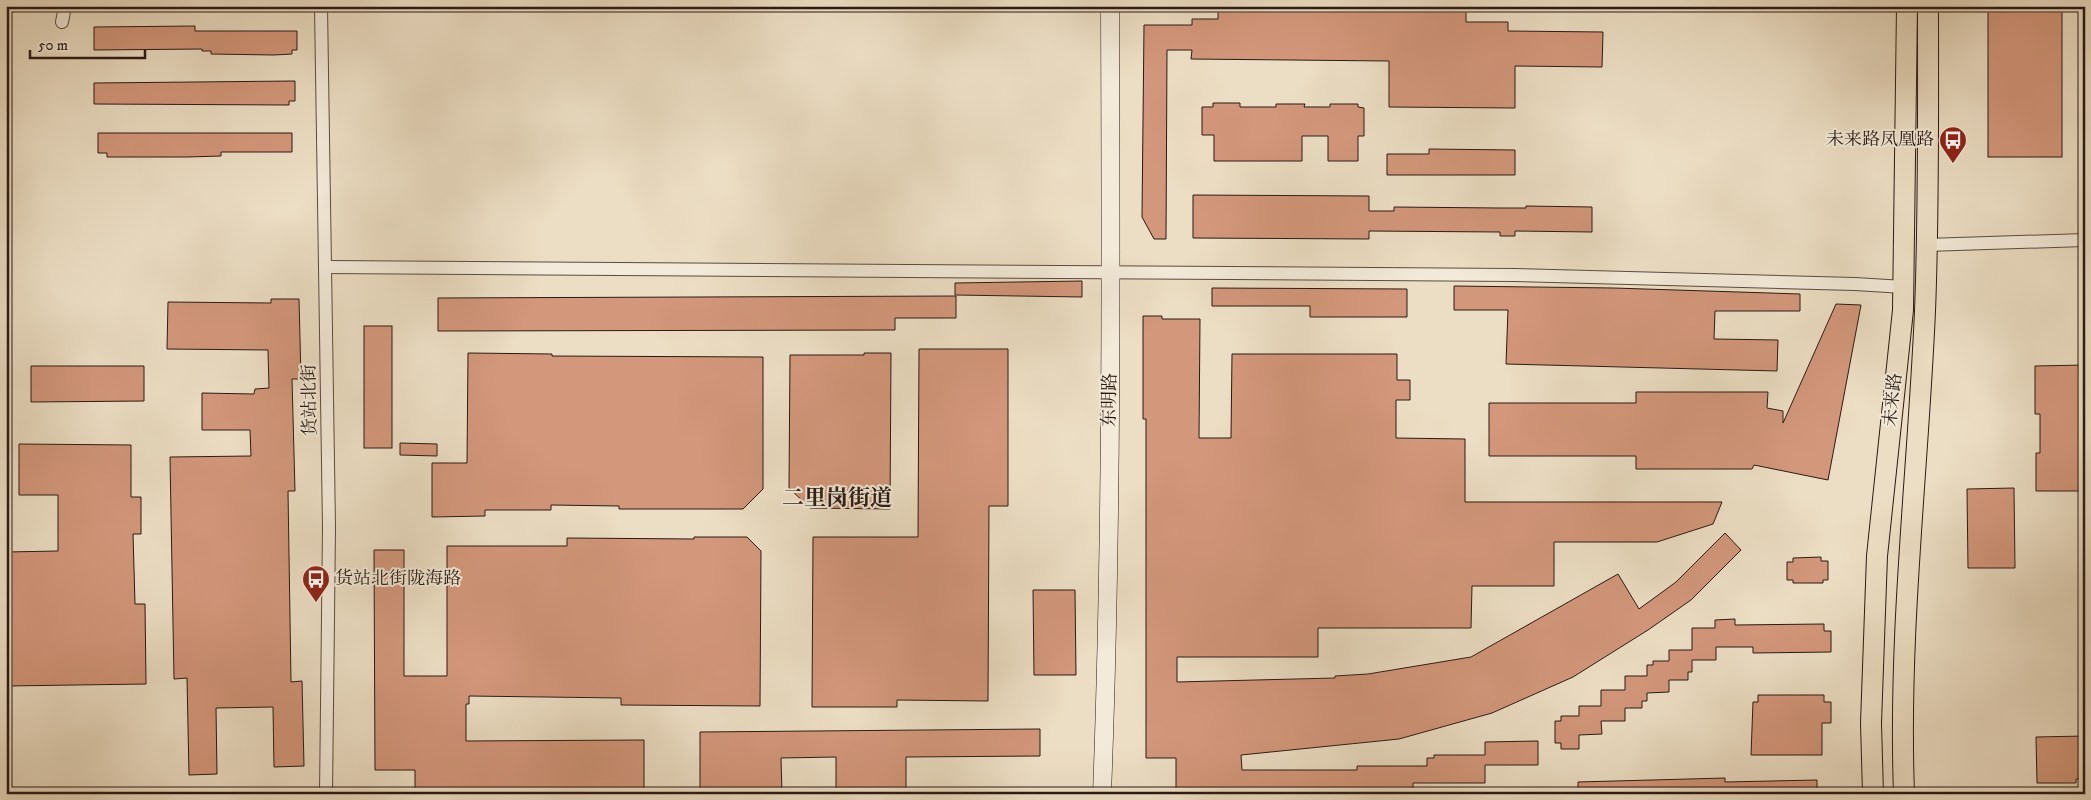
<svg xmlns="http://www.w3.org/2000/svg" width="2091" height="800" viewBox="0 0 2091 800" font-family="'IM FELL DW Pica','Noto Serif SC',serif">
<rect width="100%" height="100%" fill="#ecdec4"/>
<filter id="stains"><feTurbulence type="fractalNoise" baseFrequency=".004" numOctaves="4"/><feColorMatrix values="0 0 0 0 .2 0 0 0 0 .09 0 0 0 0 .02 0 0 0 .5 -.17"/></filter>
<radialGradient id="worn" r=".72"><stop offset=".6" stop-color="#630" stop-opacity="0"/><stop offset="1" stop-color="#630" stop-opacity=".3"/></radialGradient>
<!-- building -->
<g fill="#d3977b" stroke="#2a1a14">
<polygon points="1218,6 1466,6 1466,22 1508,22 1508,31 1603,32 1602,67 1515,66 1515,108 1389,107 1389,61 1191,59 1192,50 1167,50 1166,239 1154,239 1142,217 1144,25 1192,25 1192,19 1218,19"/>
<rect x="1988" y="6" width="74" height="151"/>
<polygon points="195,26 195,31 297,31 297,50 292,50 292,54 274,55 211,54 211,51 202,51 202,49 94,50 94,27"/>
<polygon points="295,81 295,101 289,101 289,105 94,104 94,83"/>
<polygon points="1213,103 1240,103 1240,107 1276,107 1276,104 1305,104 1304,107 1330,107 1330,104 1358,104 1358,107 1364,108 1364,136 1358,136 1358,161 1328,161 1328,136 1302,136 1302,161 1214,161 1214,135 1202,135 1202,107 1213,107"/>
<polygon points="98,133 292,133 292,152 221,152 221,156 188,157 107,157 107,153 98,153"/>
<polygon points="1429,149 1515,150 1515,175 1387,175 1387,154 1429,154"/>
<polygon points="1193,195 1369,196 1369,211 1394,211 1394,207 1500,208 1526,208 1526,206 1592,207 1592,232 1515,231 1515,236 1500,236 1500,232 1369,231 1369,239 1193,238"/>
<polygon points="1082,281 1082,297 955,295 955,283"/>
<polygon points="1454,286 1614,288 1800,294 1800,311 1715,311 1714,339 1778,340 1777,371 1506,364 1508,310 1454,310"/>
<polygon points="1212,288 1407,289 1407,317 1310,317 1310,306 1212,306"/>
<polygon points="956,296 956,318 895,318 895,330 438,331 438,298"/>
<polygon points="271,299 299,299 301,379 292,379 295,491 288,491 291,682 302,681 304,766 274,767 273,707 216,708 217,774 189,775 187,678 174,679 170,457 251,456 250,430 202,430 202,393 254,394 255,389 269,388 268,350 167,349 168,302 271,303"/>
<polygon points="1836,304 1861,305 1828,480 1754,465 1752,469 1636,469 1636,456 1489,456 1489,403 1636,403 1636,392 1768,392 1767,408 1783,411 1783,423"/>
<polygon points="1143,316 1162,316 1162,319 1200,319 1199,438 1231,438 1232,354 1397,354 1397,380 1410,380 1410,400 1396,400 1396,438 1465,439 1465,502 1722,502 1713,524 1657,542 1554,542 1554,586 1472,586 1471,628 1318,628 1318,657 1177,657 1177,682 1335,678 1335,676 1368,674 1471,657 1618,574 1639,609 1676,582 1725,533 1741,550 1691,600 1648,630 1573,677 1492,713 1399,739 1241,755 1242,770 1357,770 1357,766 1427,766 1427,758 1434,758 1434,755 1485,755 1485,742 1538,741 1538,765 1485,765 1485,783 1413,783 1413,790 1357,790 1357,794 1299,794 1299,790 1176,790 1176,758 1146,758 1146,419 1143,419"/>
<rect x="364" y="326" width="28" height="122"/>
<polygon points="919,349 1008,349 1008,506 989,506 988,701 897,700 897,707 812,707 813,537 918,537"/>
<polygon points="468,353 552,354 552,356 763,357 763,489 743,509 619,509 619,506 551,505 551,510 485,510 485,516 432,517 432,463 467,463"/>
<polygon points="864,353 891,353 890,509 810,508 789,488 790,355 864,355"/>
<polygon points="2085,365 2085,491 2036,491 2036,453 2040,453 2040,414 2035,414 2035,366"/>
<polygon points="31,366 144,366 144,401 31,402"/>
<polygon points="400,443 437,444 437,456 400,455"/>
<polygon points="19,444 131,445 131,497 141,497 141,534 133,534 135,604 145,604 146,684 6,686 6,552 58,551 58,495 19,495"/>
<polygon points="2014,488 2015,568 1968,568 1967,489"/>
<polygon points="694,537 747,537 761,551 760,706 621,705 621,698 469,696 469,704 466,704 466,741 644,740 644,794 415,794 415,770 375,770 374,550 404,550 404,676 447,676 447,546 567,546 567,538 694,539"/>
<polygon points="1821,557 1821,561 1828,561 1828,580 1823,580 1823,583 1793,583 1793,580 1787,580 1787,562 1793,562 1793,558"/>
<polygon points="1033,590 1075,590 1076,675 1034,675"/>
<polygon points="1735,619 1735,625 1824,624 1824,631 1831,631 1831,652 1753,653 1753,647 1716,647 1716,660 1692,660 1692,672 1688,672 1688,680 1669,680 1669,692 1647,693 1647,701 1642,701 1642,708 1625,708 1625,721 1601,721 1602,734 1579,735 1579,749 1561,749 1561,743 1555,743 1555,721 1561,721 1561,716 1579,716 1579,706 1601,706 1601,690 1625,690 1625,676 1647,676 1647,665 1653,665 1653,661 1669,661 1669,650 1692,650 1692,628 1715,628 1715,620"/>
<polygon points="1758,695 1824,695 1824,702 1831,702 1831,723 1822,723 1822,755 1751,755 1753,702 1758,702"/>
<polygon points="1040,729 1040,756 906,757 906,794 836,794 836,757 781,758 782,794 700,794 700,732"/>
<polygon points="2085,736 2085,779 2076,779 2076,783 2037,783 2036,737"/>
<polygon points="1725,778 1725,782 1817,780 1817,794 1578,794 1578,782"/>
</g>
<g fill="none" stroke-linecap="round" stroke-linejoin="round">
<!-- street casing -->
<g stroke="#5a4b40" stroke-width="14">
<g id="street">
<polyline points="321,6 329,528 326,794"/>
<polyline points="62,22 65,6"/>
<polyline points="1926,245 2085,240"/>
<polyline points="326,267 1514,275 1855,284 1904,287"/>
</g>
</g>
<!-- secondary casing -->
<g stroke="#2a1a14" stroke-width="19">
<path id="secondary" d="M1102 794C1112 531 1111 269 1110 6"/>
</g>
<!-- primary casing -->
<g stroke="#2a1a14" stroke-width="22">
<g id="primary">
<polyline points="1873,794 1871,723 1877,556 1903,310 1907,6"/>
<path d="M1904 794C1898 632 1918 472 1925 311 1929 210 1928 108 1928 6"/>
</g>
</g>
<!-- street -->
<use href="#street" stroke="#f3ead9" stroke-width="12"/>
<!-- secondary -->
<use href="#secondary" stroke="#f3ead9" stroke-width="18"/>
<!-- primary -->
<use href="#primary" stroke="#ecdec4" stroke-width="20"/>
</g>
<!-- icons -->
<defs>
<g id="bus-pin" transform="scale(1.4375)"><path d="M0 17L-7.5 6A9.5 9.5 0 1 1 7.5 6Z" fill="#8f2418" stroke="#f3ead9"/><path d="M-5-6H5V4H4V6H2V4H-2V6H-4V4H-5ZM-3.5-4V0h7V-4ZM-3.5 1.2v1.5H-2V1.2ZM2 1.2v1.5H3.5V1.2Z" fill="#fff"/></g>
</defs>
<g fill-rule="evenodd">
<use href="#bus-pin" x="1953" y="140"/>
<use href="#bus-pin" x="316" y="579"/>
</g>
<g text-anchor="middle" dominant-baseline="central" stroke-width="4" stroke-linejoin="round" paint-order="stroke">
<!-- poi labels -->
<g font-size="18" fill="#2a1a14" stroke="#f3ead9" text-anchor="end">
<text x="1934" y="140">未来路凤凰路</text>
<text x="335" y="579" text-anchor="start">货站北街陇海路</text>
</g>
<!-- street labels -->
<g font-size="18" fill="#2a1a14" stroke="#f3ead9">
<text transform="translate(310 400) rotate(-91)">货站北街</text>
<text transform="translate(1110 400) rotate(-89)">东明路</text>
<text transform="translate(1893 400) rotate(-84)">未来路</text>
</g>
<!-- district labels -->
<g font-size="22" font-weight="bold" fill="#2a1a14" stroke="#f3ead9">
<text x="837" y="498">二里岗街道</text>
</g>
</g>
<!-- margin -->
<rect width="2091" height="800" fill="none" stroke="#ecdec4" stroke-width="25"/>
<rect x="8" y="8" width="2076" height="785" fill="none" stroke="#2a1a14" stroke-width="2.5"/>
<rect x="12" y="12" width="2066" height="775" fill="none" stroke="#2a1a14"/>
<!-- scale -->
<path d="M30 50v8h115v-8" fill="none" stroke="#2a1a14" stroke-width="2.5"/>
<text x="38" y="50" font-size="15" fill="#2a1a14" stroke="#f3ead9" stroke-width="4" paint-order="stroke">50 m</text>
<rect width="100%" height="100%" filter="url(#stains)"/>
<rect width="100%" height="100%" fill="url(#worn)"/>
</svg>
